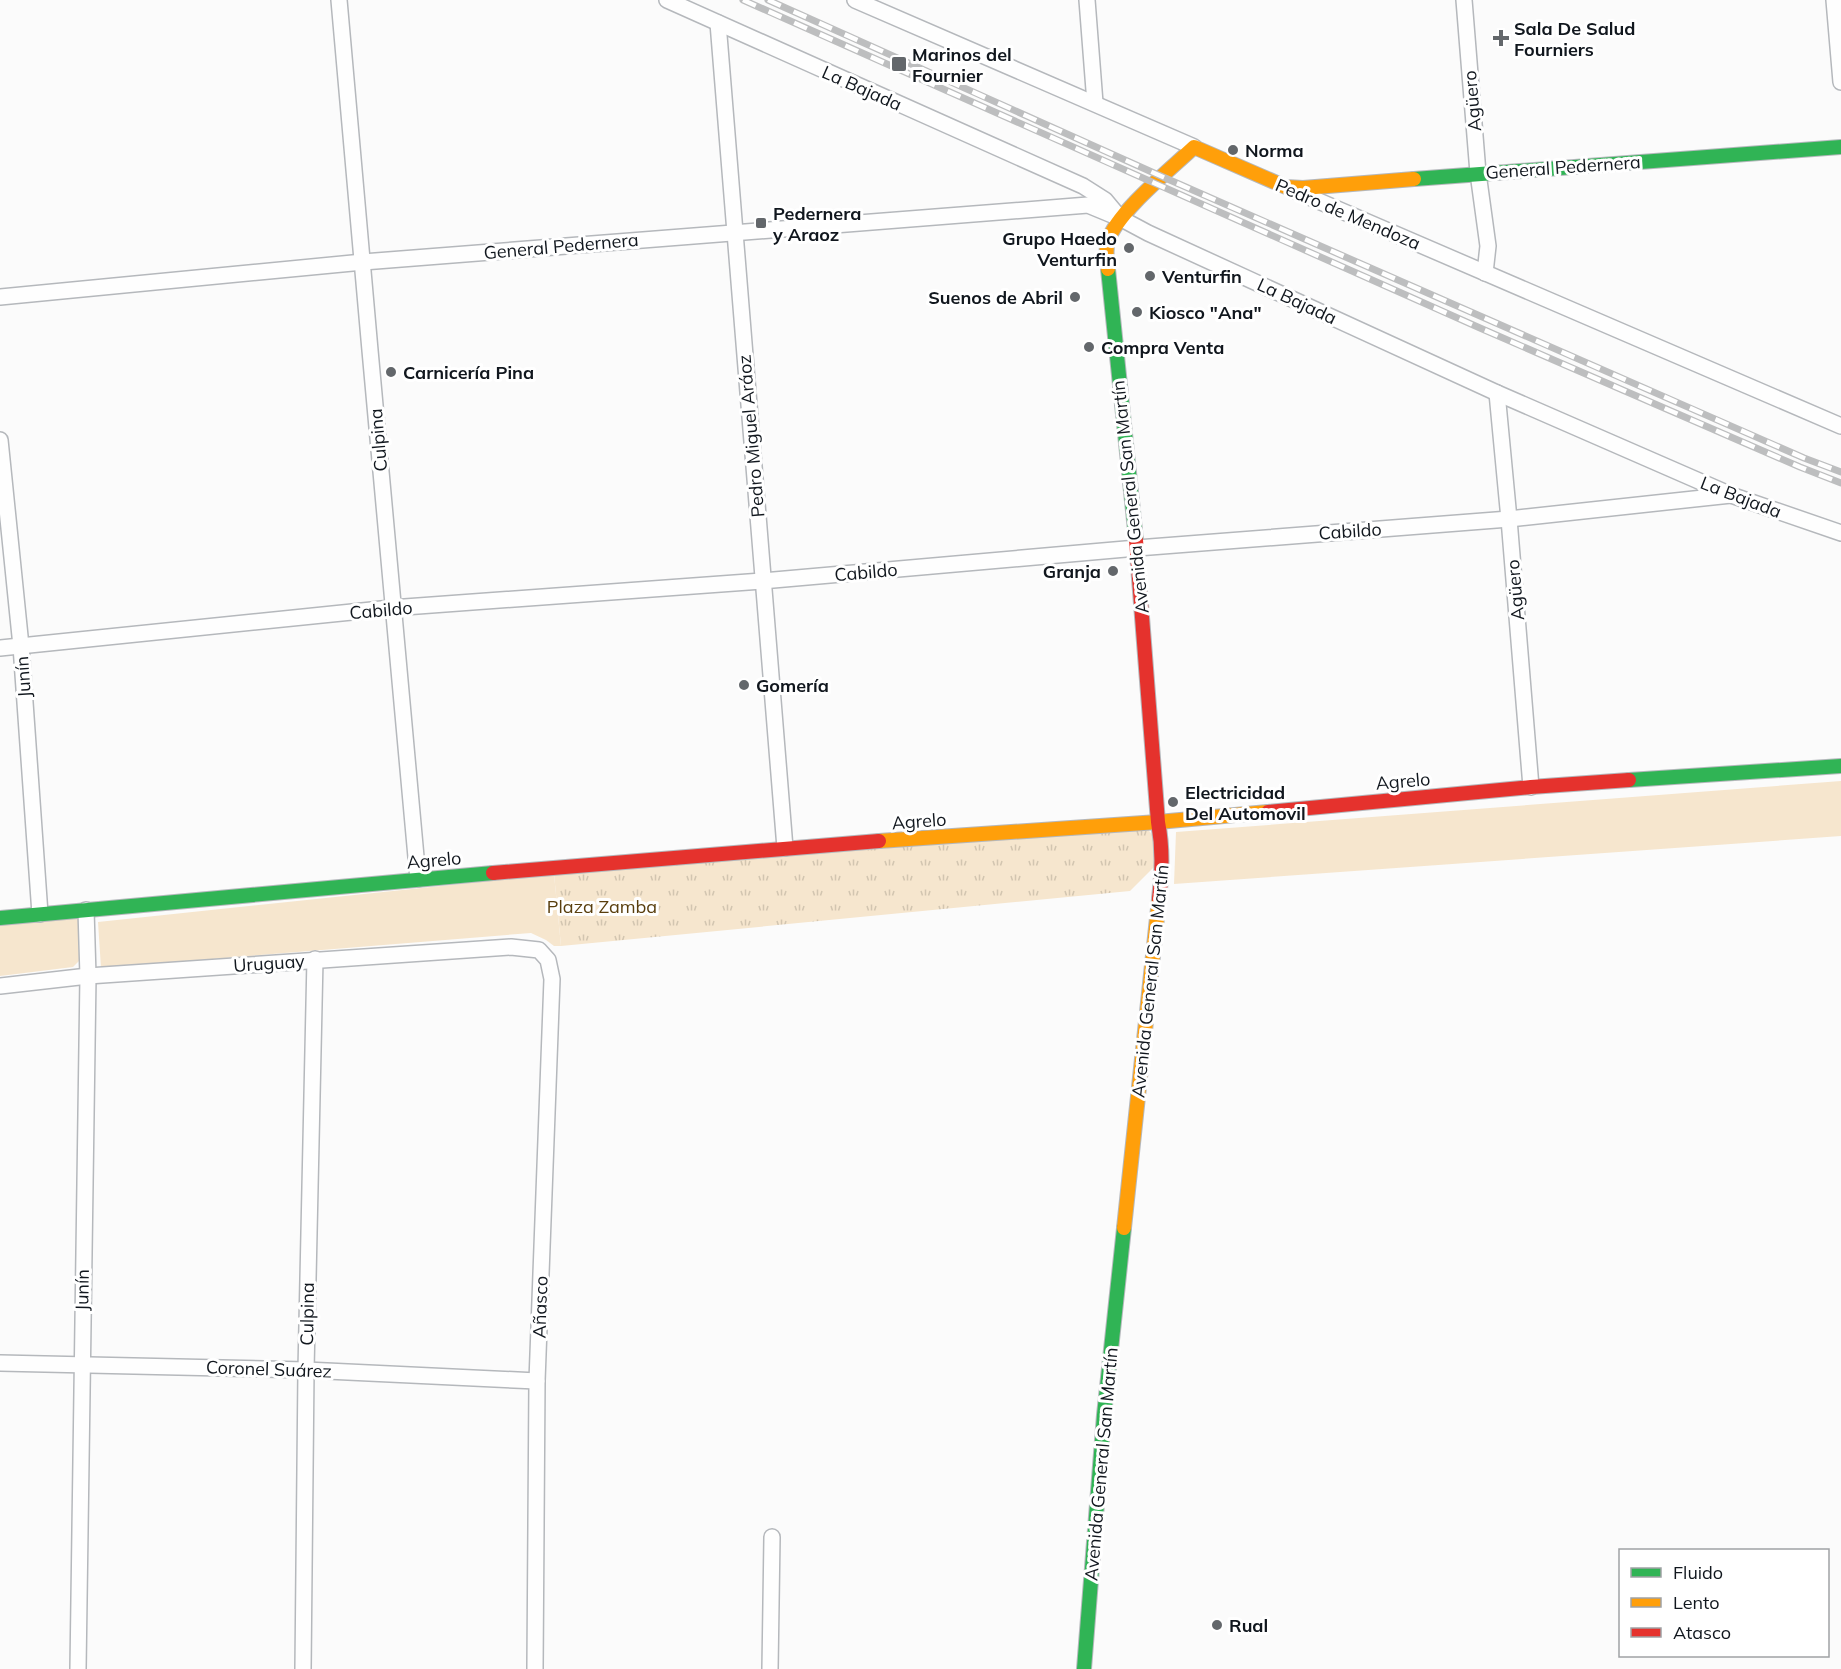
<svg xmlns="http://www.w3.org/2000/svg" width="1841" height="1669" viewBox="0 0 1841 1669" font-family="Mulish,sans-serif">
<defs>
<pattern id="park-tufts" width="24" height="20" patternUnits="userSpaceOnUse" patternTransform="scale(1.5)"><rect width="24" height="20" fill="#f6e6ce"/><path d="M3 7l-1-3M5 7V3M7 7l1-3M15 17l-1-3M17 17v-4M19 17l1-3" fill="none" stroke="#d2c5b0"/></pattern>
</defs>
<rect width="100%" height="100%" fill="#fbfbfb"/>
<!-- green -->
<g fill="#f6e6ce">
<polygon points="1841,781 1841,836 1174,884 1176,832"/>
<polygon points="554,874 561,946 554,946 546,940 531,933 101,968 98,922"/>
<polygon points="80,918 82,958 73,967 0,976 0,925"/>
</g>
<!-- park -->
<polygon fill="url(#park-tufts)" points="1147,828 1153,836 1154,867 1130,891 561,946 554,874"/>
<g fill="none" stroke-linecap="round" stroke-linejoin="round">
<!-- street casing -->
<g stroke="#b5b8bc" stroke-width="18">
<g id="street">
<path d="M339 0C366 293 389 586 418 879"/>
<polyline points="667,0 1083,186 1105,200 1120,218 1148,233 1497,393 1731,495 1841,533"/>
<polyline points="855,0 1194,147"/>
<polyline points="1087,0 1095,103"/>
<polyline points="1464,0 1478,173 1488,246 1485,273"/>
<polyline points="1834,0 1841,82"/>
<polyline points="718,23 785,848"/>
<polyline points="1293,190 1841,426"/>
<polyline points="0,297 363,262 1088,205 1117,217"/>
<polyline points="1497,393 1509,519 1531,787"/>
<polyline points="0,440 21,646 40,914"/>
<polyline points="0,648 391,608 762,581 1137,548 1509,519 1731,495"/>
<polyline points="0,986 88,976 511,947 539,950 548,960 552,979 537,1381 535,1669"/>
<polyline points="0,1363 306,1370 537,1381"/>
<polyline points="78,1669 88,976 86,910"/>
<polyline points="303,1669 306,1370 315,959"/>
<polyline points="770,1669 772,1537"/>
</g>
</g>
<!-- fast casing -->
<g stroke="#b5b8bc" stroke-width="16">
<g id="fast">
<polyline points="1414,179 1841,147"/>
<polyline points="1108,269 1136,540"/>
<polyline points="1629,780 1841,766"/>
<polyline points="0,918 493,873"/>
<polyline points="1084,1669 1104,1415 1124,1228"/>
</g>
</g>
<!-- slow casing -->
<g stroke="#b5b8bc" stroke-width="16">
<g id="slow">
<path d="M1108 269C1107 260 1105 250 1108 241 1117 212 1171 169 1194 147L1286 187 1303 188 1414 179"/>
<polyline points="879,841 1158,822 1268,812"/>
<polyline points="1124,1228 1159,899"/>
</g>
</g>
<!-- jam casing -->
<g stroke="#b5b8bc" stroke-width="16">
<g id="jam">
<path d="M1136 540 1158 822C1163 849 1162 872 1159 899"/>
<polyline points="1268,812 1531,787 1629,780"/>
<polyline points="493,873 879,841"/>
</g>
</g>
<!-- street -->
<use href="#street" stroke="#fefefe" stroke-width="15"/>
<!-- fast -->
<use href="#fast" stroke="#30b455" stroke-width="14"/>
<!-- slow -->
<use href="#slow" stroke="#ff9f0a" stroke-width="14"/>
<!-- jam -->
<use href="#jam" stroke="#e5322d" stroke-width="14"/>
<!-- rail casing -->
<g stroke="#bdbebf" stroke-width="7">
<g id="rail">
<polyline points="743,0 1480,328 1800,467 1841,483"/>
<polyline points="768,0 1163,177 1804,458 1841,472"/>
</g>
</g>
<!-- rail -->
<use href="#rail" stroke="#fff" stroke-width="4.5" stroke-dasharray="14" stroke-linecap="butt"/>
</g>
<!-- markers -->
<g fill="#63676b" stroke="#fff" stroke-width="2">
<path d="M1498 29h6v6h6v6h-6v6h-6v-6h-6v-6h6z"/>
<rect x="891" y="56" width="16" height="16" rx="3"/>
<circle cx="1233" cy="150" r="6"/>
<rect x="755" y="217" width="12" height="12" rx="3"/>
<circle cx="1129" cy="248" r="6"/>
<circle cx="1150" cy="276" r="6"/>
<circle cx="1075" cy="297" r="6"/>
<circle cx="1137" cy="312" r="6"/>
<circle cx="1089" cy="347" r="6"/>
<circle cx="391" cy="372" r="6"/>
<circle cx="1113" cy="571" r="6"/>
<circle cx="744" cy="685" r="6"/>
<circle cx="1173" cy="802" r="6"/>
<circle cx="1217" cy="1625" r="6"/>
</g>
<g text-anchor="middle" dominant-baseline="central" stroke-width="6" stroke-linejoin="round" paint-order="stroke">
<!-- poi labels -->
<g font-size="18" font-weight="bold" fill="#11171e" stroke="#fff" text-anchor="start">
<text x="1514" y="28">Sala De Salud<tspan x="1514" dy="21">Fourniers</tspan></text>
<text x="912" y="54">Marinos del<tspan x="912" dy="21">Fournier</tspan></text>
<text x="1245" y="150">Norma</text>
<text x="773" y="213">Pedernera<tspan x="773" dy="21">y Araoz</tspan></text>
<text x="1117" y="238" text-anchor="end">Grupo Haedo<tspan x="1117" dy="21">Venturfin</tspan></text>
<text x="1162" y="276">Venturfin</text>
<text x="1063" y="297" text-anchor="end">Suenos de Abril</text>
<text x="1149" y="312">Kiosco "Ana"</text>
<text x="1101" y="347">Compra Venta</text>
<text x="403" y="372">Carnicería Pina</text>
<text x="1101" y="571" text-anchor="end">Granja</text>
<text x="756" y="685">Gomería</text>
<text x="1185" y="792">Electricidad<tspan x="1185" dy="21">Del Automovil</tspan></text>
<text x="1229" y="1625">Rual</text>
</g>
<!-- street labels -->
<g font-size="18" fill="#11171e" stroke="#fff">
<text transform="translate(862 88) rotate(24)">La Bajada</text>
<text transform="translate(1472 101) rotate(-95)">Agüero</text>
<text transform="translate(1563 167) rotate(-4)">General Pedernera</text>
<text transform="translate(1348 214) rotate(23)">Pedro de Mendoza</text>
<text transform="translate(561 246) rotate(-5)">General Pedernera</text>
<text transform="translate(1297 301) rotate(25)">La Bajada</text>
<text transform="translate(751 436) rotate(-95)">Pedro Miguel Aráoz</text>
<text transform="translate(378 440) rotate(-95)">Culpina</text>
<text transform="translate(1130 497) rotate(-96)">Avenida General San Martín</text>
<text transform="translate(1741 497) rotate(21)">La Bajada</text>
<text transform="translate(1350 531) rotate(-4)">Cabildo</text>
<text transform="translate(866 572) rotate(-5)">Cabildo</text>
<text transform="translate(1515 590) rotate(-95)">Agüero</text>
<text transform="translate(381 610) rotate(-5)">Cabildo</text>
<text transform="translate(23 677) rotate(-94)">Junín</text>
<text transform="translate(1403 781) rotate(-5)">Agrelo</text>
<text transform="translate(919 821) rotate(-4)">Agrelo</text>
<text transform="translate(434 860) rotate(-5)">Agrelo</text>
<text transform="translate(269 963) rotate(-4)">Uruguay</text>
<text transform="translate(1150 981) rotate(-84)">Avenida General San Martín</text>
<text transform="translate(82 1290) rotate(-89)">Junín</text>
<text transform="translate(540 1307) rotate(-88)">Añasco</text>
<text transform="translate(307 1314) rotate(-89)">Culpina</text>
<text transform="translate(269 1369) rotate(2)">Coronel Suárez</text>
<text transform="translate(1101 1464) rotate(-85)">Avenida General San Martín</text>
</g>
<!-- park labels -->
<g font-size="18" fill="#593e0d" stroke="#fff">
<text x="602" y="906">Plaza Zamba</text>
</g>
</g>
<!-- legend -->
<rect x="1619" y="1549" width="210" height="108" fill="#ffffff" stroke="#a0a2a5" stroke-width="1.5"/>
<rect x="1631" y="1568" width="30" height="9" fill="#30b455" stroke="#a0a2a5" stroke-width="1.5"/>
<text x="1673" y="1579" font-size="18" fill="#11171e">Fluido</text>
<rect x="1631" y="1598" width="30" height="9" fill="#ff9f0a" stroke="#a0a2a5" stroke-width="1.5"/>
<text x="1673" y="1609" font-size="18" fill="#11171e">Lento</text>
<rect x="1631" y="1628" width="30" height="9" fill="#e5322d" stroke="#a0a2a5" stroke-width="1.5"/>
<text x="1673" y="1639" font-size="18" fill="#11171e">Atasco</text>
</svg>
